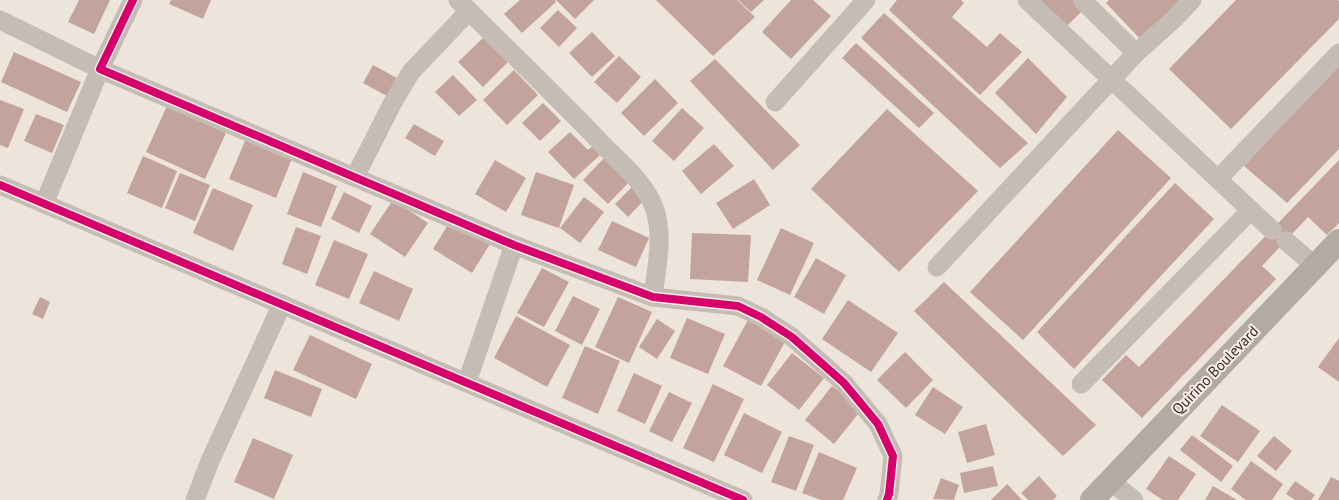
<svg xmlns="http://www.w3.org/2000/svg" width="1339" height="500" viewBox="0 0 1339 500" font-family="'PT Sans',sans-serif">
<rect width="100%" height="100%" fill="#ede4dc"/>
<!-- building -->
<g fill="#c2a49c">
<polygon points="79,0 110,0 94,34 68,22"/>
<polygon points="171,0 211,0 203,19 169,4"/>
<polygon points="520,0 555,0 556,2 522,33 504,14"/>
<polygon points="556,0 594,0 575,19"/>
<polygon points="656,0 737,0 755,17 713,56"/>
<polygon points="738,0 764,0 751,12"/>
<polygon points="791,0 813,0 831,16 791,59 762,32"/>
<polygon points="897,0 961,0 964,3 952,17 987,47 1000,33 1022,52 980,95 889,10"/>
<polygon points="1035,0 1073,0 1083,10 1065,28"/>
<polygon points="1109,0 1186,0 1143,42 1106,3"/>
<polygon points="1236,0 1337,0 1339,1 1339,19 1231,129 1169,69"/>
<polygon points="558,10 577,28 559,47 540,28"/>
<polygon points="884,13 1028,143 1000,168 861,38"/>
<polygon points="592,32 615,56 592,77 569,53"/>
<polygon points="483,38 508,62 483,87 458,62"/>
<polygon points="856,43 934,113 919,128 842,58"/>
<polygon points="14,52 81,82 67,112 1,82"/>
<polygon points="619,56 641,77 617,103 594,82"/>
<polygon points="1028,58 1067,97 1036,134 995,93"/>
<polygon points="715,59 800,145 773,170 690,81"/>
<polygon points="1339,64 1339,149 1287,203 1244,166"/>
<polygon points="373,65 397,78 387,96 363,83"/>
<polygon points="514,70 538,95 507,125 483,100"/>
<polygon points="453,75 477,100 459,116 435,92"/>
<polygon points="655,79 678,103 644,136 621,113"/>
<polygon points="0,100 24,109 8,148 0,145"/>
<polygon points="543,103 561,121 540,141 522,123"/>
<polygon points="167,106 226,133 205,179 146,152"/>
<polygon points="682,108 704,128 674,161 652,141"/>
<polygon points="887,109 978,191 899,272 811,189"/>
<polygon points="36,114 64,125 52,153 24,141"/>
<polygon points="414,124 444,141 435,156 405,138"/>
<polygon points="1118,130 1171,178 1023,340 970,292"/>
<polygon points="570,132 588,150 593,146 600,155 574,179 548,152"/>
<polygon points="247,136 293,156 276,198 229,179"/>
<polygon points="714,144 734,166 701,194 682,171"/>
<polygon points="143,156 177,171 162,208 127,193"/>
<polygon points="606,156 631,180 608,204 583,180"/>
<polygon points="495,160 526,178 506,212 475,194"/>
<polygon points="1339,160 1339,223 1327,235 1308,217 1262,266 1276,279 1142,418 1102,380 1126,355 1139,367"/>
<polygon points="303,172 337,186 321,227 287,214"/>
<polygon points="536,172 574,185 559,228 521,215"/>
<polygon points="180,173 210,185 195,221 165,208"/>
<polygon points="754,179 770,205 733,229 716,203"/>
<polygon points="1175,183 1214,219 1074,369 1037,332"/>
<polygon points="633,186 646,198 628,217 615,204"/>
<polygon points="213,188 253,205 233,251 193,233"/>
<polygon points="344,192 372,206 359,233 331,219"/>
<polygon points="584,197 604,212 580,243 560,228"/>
<polygon points="393,200 428,223 405,257 370,234"/>
<polygon points="451,220 490,244 472,273 433,249"/>
<polygon points="612,221 649,238 636,267 598,250"/>
<polygon points="296,227 321,236 307,274 282,264"/>
<polygon points="781,228 814,243 790,295 757,280"/>
<polygon points="692,233 751,235 748,282 690,279"/>
<polygon points="334,240 368,254 349,299 315,285"/>
<polygon points="816,258 846,275 824,314 794,297"/>
<polygon points="542,268 569,282 544,327 517,313"/>
<polygon points="374,271 413,289 399,321 359,303"/>
<polygon points="944,282 1096,425 1063,456 914,311"/>
<polygon points="573,296 600,309 582,345 555,331"/>
<polygon points="40,297 50,302 43,319 32,314"/>
<polygon points="618,297 652,312 629,363 595,347"/>
<polygon points="848,300 898,333 871,372 822,339"/>
<polygon points="516,316 570,345 547,387 494,358"/>
<polygon points="687,318 725,334 708,374 670,358"/>
<polygon points="749,318 787,338 761,386 723,366"/>
<polygon points="657,319 675,331 657,359 639,347"/>
<polygon points="310,335 372,364 356,399 293,370"/>
<polygon points="1339,338 1339,382 1318,367"/>
<polygon points="585,346 620,361 598,414 562,398"/>
<polygon points="905,352 933,380 906,408 877,380"/>
<polygon points="792,353 824,378 799,410 767,385"/>
<polygon points="275,370 322,389 311,417 264,398"/>
<polygon points="634,373 662,386 645,424 617,411"/>
<polygon points="713,384 744,399 714,462 683,448"/>
<polygon points="832,386 862,409 834,444 805,420"/>
<polygon points="933,387 963,407 945,434 915,415"/>
<polygon points="669,392 692,403 672,442 649,431"/>
<polygon points="1222,405 1260,431 1238,462 1200,436"/>
<polygon points="744,413 782,432 762,473 724,455"/>
<polygon points="986,424 995,455 967,463 958,432"/>
<polygon points="1192,435 1233,466 1221,482 1180,450"/>
<polygon points="789,436 814,445 796,491 771,482"/>
<polygon points="1274,436 1292,451 1276,471 1257,456"/>
<polygon points="253,438 293,455 274,499 234,482"/>
<polygon points="819,452 857,468 843,500 821,500 802,493"/>
<polygon points="1169,456 1196,474 1178,500 1163,500 1146,489"/>
<polygon points="1251,461 1283,484 1272,500 1246,500 1231,489"/>
<polygon points="993,466 998,486 964,493 960,473"/>
<polygon points="1039,476 1057,496 1053,500 1028,500 1021,493"/>
<polygon points="1331,477 1339,481 1339,500 1318,500"/>
<polygon points="941,478 959,485 954,500 933,499"/>
<polygon points="1295,481 1315,495 1311,500 1295,500 1286,494"/>
<polygon points="1007,484 1022,500 991,500"/>
<polygon points="1213,486 1237,500 1205,500"/>
</g>
<g fill="none" stroke-linecap="round" stroke-linejoin="round">
<!-- minor -->
<g stroke="#c5bcb6" stroke-width="19">
<polyline points="133,0 100,69 514,245 653,297 738,306 761,317 792,337 844,383 878,424 893,456 889,494 887,500"/>
<path d="M458 0C507 49 558 97 606 148 624 166 647 185 655 210 664 238 656 269 653 297"/>
<polyline points="1027,0 1272,230"/>
<polyline points="1082,0 1136,53"/>
<polyline points="0,20 100,69 44,204"/>
<polyline points="775,102 866,0"/>
<polyline points="355,177 392,104 411,72 469,11"/>
<polyline points="1218,179 1339,53"/>
<polyline points="0,185 743,500"/>
<polyline points="1286,241 1315,266"/>
<polyline points="937,267 1136,53 1173,20 1192,0"/>
<polyline points="467,382 514,245"/>
<polyline points="1081,384 1251,210"/>
<polyline points="1110,481 1134,500"/>
<polyline points="195,500 210,461 282,304"/>
</g>
<!-- major -->
<polyline stroke="#b4aaa5" stroke-width="24" points="1092,500 1339,241"/>
<!-- cycleway casing -->
<g stroke="#fbede3" stroke-width="11">
<g id="cycleway">
<polyline points="133,0 100,69 514,245 653,297 738,306 761,317 792,337 844,383 878,424 893,456 889,494 887,500"/>
<polyline points="0,185 743,500"/>
</g>
</g>
<!-- cycleway -->
<use href="#cycleway" stroke="#d6006c" stroke-width="8"/>
</g>
<g text-anchor="middle" dominant-baseline="central" stroke-width="4" stroke-linejoin="round" paint-order="stroke">
<!-- street labels -->
<g font-size="15" fill="#362825" stroke="#fbede3">
<text transform="translate(1215 370) rotate(-46)">Quirino Boulevard</text>
</g>
</g>
</svg>
